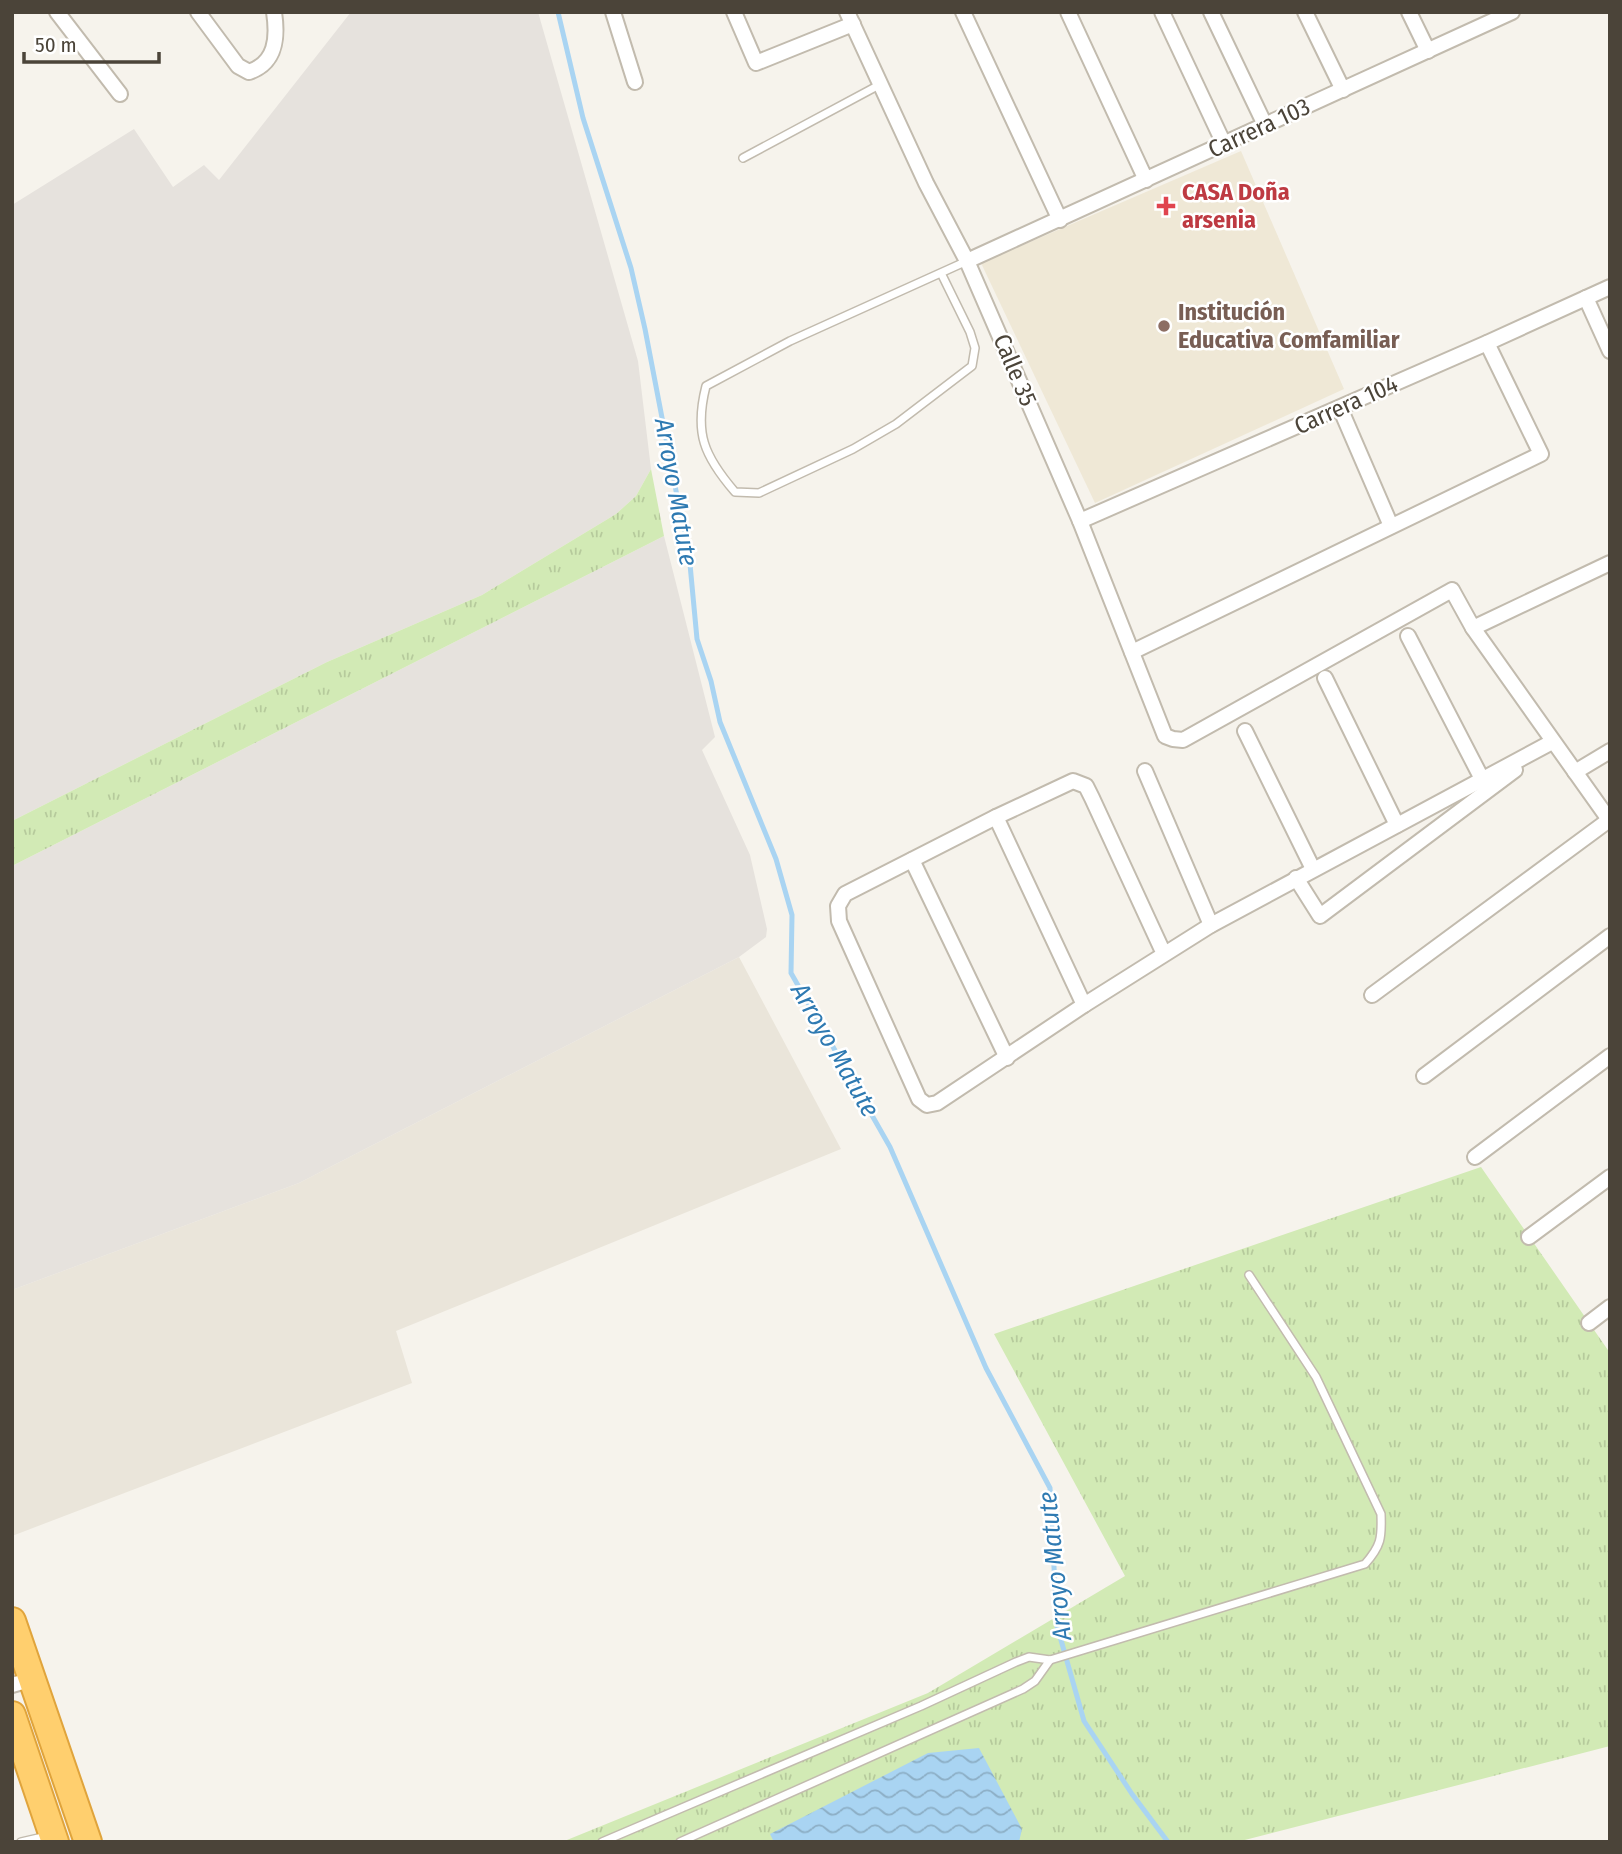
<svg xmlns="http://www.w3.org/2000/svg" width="1622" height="1854" viewBox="0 0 1622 1854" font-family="'Fira Sans Condensed',sans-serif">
<defs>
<pattern id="grass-tufts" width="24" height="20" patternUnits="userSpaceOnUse" patternTransform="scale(1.75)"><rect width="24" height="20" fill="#d2eab5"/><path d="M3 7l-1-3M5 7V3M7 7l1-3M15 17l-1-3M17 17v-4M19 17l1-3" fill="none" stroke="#b6ca9c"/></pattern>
<pattern id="water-waves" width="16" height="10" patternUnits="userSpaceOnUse" patternTransform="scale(1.75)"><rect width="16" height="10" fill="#a9d4f2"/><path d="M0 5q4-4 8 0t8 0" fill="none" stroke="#8caec5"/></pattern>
</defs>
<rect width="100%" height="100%" fill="#f6f3ec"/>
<!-- residential -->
<polygon fill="#eae5da" points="739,957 841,1149 396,1331 412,1383 12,1536 12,1290 299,1183"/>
<!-- industrial -->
<g fill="#e6e2dd">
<polygon points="351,12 538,12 638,361 651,469 636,496 616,514 482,595 327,662 12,821 12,205 134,129 173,187 204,165 219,180"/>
<polygon points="664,536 715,737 702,750 750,855 767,929 766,937 739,957 299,1183 12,1290 12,866"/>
</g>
<!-- education -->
<polygon fill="#efe8d6" points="1241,151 1344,389 1095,503 981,263"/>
<!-- grass -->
<g fill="url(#grass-tufts)">
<polygon points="651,469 664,536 12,866 12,821 327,662 482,595 616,514 636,496"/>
<polygon points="1481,1167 1610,1353 1610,1746 1237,1842 562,1842 928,1693 1125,1576 994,1334"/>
</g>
<!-- water -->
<polygon fill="url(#water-waves)" points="979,1748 1022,1829 1019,1842 774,1842 770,1834 928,1753"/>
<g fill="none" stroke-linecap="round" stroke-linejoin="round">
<!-- stream -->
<polyline stroke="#a9d4f2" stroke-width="5" points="558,12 583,118 631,268 645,329 682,522 688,543 697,639 711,681 720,722 776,859 792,915 791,973 890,1147 986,1368 1050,1488 1057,1626 1084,1721 1132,1794 1168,1842"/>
<!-- lane casing -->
<g stroke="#c2bbae" stroke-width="10">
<g id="lane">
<polyline points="743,158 881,84"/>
<path d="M941 273 970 332 975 348 972 366 896 424 853 449 759 493 735 492C704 456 694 433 706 386L790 341 967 261"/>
<polyline points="21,1842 47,1836"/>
<path d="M602 1842 921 1706 1016 1662 1029 1657 1050 1660 1365 1564C1381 1546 1382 1538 1381 1514L1316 1377 1249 1275"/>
<polyline points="680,1842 1023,1689 1035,1681 1050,1660"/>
</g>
</g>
<!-- street casing -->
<g stroke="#c2bbae" stroke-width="18">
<g id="street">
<polyline points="57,12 120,94"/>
<path d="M198 12 238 66 249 72C276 63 278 38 274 12"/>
<polyline points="613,12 635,82"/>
<polyline points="734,12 756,63 853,24"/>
<polyline points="847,12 926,183 967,261 1080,521 1165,736 1173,739 1183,740 1452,590 1473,628 1610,821"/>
<polyline points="963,12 1060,220"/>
<polyline points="1068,12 1146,180"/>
<polyline points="1162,12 1224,144"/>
<polyline points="1211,12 1265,125"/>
<polyline points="1305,12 1343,90"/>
<polyline points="1409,12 1428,51"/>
<polyline points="967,261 1512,12"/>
<polyline points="1586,298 1610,351"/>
<polyline points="1340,408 1391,526"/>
<polyline points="1080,521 1487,343 1610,287"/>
<polyline points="1473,628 1610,563"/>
<polyline points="1408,636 1482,779"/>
<polyline points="1132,652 1541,454 1487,343"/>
<polyline points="1325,678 1397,825"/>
<polyline points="1245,731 1313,869"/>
<polyline points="1145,771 1211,925"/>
<polyline points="1575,772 1610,751"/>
<polyline points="996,817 1084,1005"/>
<polyline points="912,860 1007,1058"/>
<polyline points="1296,878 1320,916 1515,770"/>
<polyline points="1164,954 1092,798 1086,786 1073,781 996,817 845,894 838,906 839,921 919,1099 927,1105 937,1103 1084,1005 1211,925 1552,742"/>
<polyline points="1372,995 1609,820"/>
<polyline points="1424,1076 1610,936"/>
<polyline points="1475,1157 1610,1056"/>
<polyline points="1529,1237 1610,1177"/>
<polyline points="1589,1323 1610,1307"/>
<polyline points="12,1685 33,1679"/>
</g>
</g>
<!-- highway casing -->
<g stroke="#e0a43c" stroke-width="30">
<g id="highway">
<polyline points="12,1621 88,1842"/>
<polyline points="12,1715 55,1842"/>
</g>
</g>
<!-- lane -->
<use href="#lane" stroke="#fff" stroke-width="7"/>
<!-- street -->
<use href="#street" stroke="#fff" stroke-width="14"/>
<!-- highway -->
<use href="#highway" stroke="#ffcf6e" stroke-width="26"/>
</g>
<!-- markers -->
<path fill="#e0444e" stroke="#fff" stroke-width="2.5" d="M1162.5 195.5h7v7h7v7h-7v7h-7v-7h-7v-7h7z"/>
<circle fill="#8d6e63" stroke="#fff" stroke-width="2.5" cx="1164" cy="326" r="7"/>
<g text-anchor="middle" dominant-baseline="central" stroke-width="5" stroke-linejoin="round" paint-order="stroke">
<!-- street labels -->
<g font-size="24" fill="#4b4439" stroke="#fff">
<text transform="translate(1259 128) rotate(-25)">Carrera 103</text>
<text transform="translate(1015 370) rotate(67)">Calle 35</text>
<text transform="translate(1346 405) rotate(-24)">Carrera 104</text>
</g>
<!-- health labels -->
<g font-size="24" font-weight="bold" fill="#be3a42" stroke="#fff" text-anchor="start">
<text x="1182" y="192">CASA Doña<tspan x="1182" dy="28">arsenia</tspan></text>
</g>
<!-- education labels -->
<g font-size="24" font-weight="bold" fill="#785e54" stroke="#fff" text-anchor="start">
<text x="1178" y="312">Institución<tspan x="1178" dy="28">Educativa Comfamiliar</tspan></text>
</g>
<!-- water labels -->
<g font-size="26" font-style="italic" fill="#2e7ab2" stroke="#fff">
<text transform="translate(676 492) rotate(80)">Arroyo Matute</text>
<text transform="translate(835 1050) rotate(60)">Arroyo Matute</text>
<text transform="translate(1055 1566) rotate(-96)">Arroyo Matute</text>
</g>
</g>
<!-- border -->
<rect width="1622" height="1854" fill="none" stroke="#4b4439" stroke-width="28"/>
<!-- scale -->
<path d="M24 52v10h135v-10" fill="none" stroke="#4b4439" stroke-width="3.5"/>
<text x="35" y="52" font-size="21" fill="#4b4439" stroke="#ffffff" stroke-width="5" paint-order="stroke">50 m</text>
</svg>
